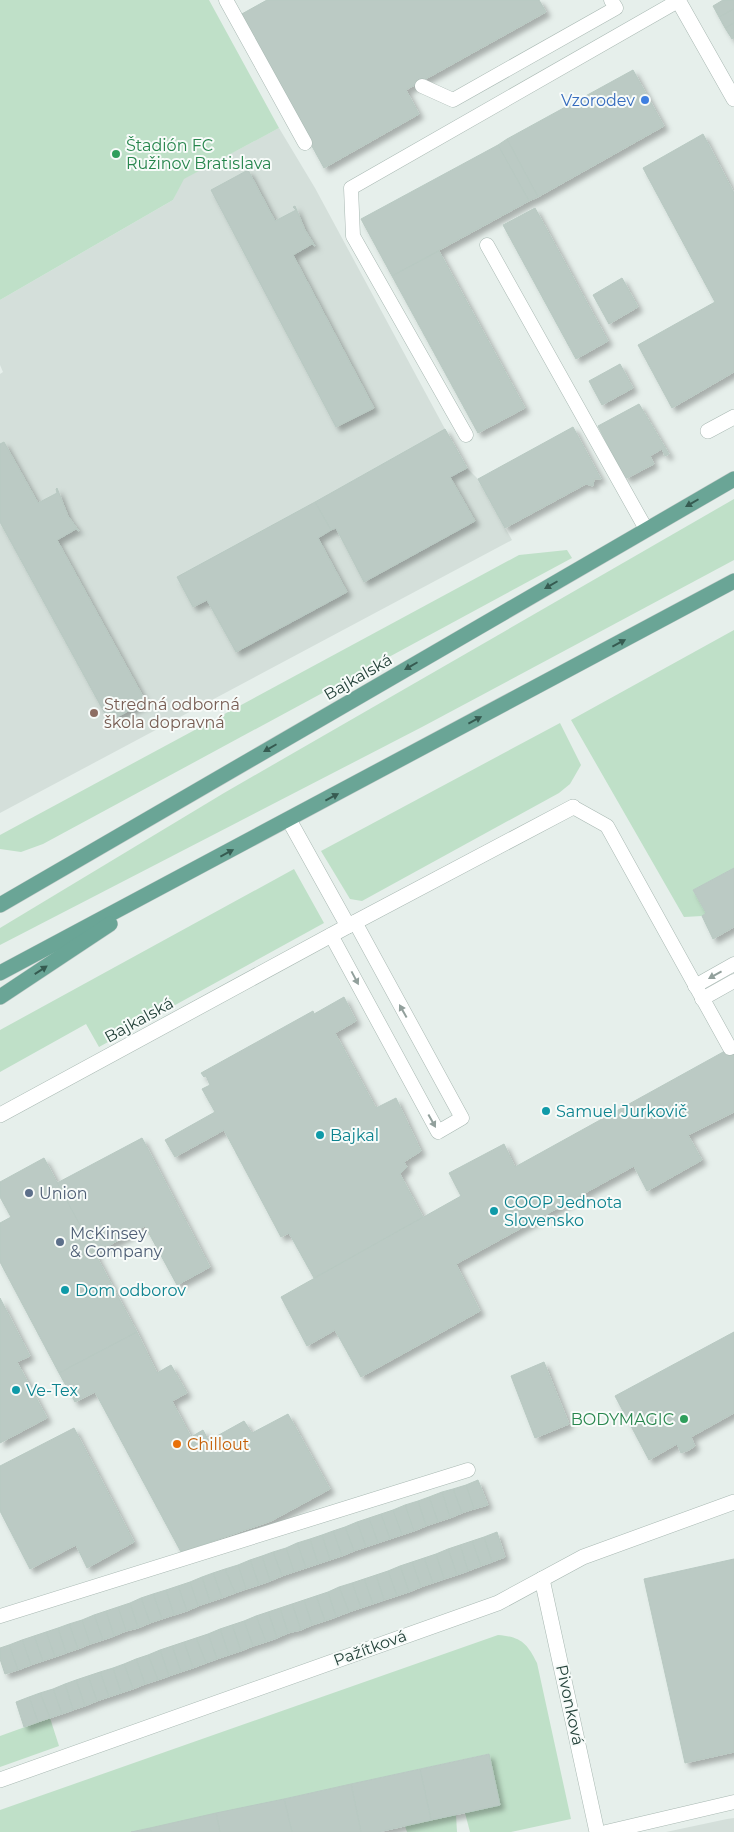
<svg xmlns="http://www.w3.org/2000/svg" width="734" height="1832" viewBox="0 0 734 1832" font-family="Montserrat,sans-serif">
<defs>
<filter id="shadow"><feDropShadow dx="4.5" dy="4.5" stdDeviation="2.5" flood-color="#0004"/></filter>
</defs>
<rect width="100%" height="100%" fill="#e6efeb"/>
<!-- built -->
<g fill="#d4dfda">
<polygon points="279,128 315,188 445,429 467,468 478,479 512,540 0,813 0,374 3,372 0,365 0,300 173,200 183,179"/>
<polygon points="734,1818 734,1832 666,1832 727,1819"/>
</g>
<!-- green -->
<g fill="#bfe0c8">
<polygon points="0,0 209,0 279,128 184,179 173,200 0,300"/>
<polygon points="734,499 734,560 422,727 0,945 0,928 224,793"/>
<polygon points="567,550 572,558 43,844 21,852 0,849 0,835 519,555"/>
<polygon points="734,630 734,868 693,890 706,913 702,916 684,917 571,720"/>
<polygon points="560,723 581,765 570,784 559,793 362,901 350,899 321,851"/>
<polygon points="294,869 324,923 99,1047 86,1024 0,1072 0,1030"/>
<path d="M498 1635C521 1637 527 1643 537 1663L571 1819 511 1832H470L465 1813 500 1805 488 1754 135 1832H0V1810Z"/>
<polygon points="50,1718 59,1746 0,1767 0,1736"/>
<polygon points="456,1815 457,1832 407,1832 405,1826"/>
</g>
<!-- building -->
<g fill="#bbcac4" stroke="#b8c9c2" filter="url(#shadow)">
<polygon points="267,0 539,0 546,12 406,90 419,114 324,168 240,15"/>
<polygon points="723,0 734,0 734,9 719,17 713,6"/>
<polygon points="734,9 734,23 725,28 719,17"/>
<polygon points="734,23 734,38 732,39 725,28"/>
<polygon points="633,70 664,126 538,197 507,139"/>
<polygon points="703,134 734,193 734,372 672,408 638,345 715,302 643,168"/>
<polygon points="507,139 538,197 529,201 498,145"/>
<polygon points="498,145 529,201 392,276 361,219"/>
<polygon points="248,170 275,221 296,210 293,207 295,206 305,230 315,246 312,244 293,255 374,408 336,427 211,190"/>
<polygon points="535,208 608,341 576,359 503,225"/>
<polygon points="439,251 525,408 478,433 392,276"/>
<polygon points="622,278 638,307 609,324 593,295"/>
<polygon points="620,364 633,388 602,405 589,381"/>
<polygon points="639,404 669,454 665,456 662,449 650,456 654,464 627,478 621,471 598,426"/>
<polygon points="573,427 601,479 594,479 593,486 586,484 505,528 478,479"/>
<polygon points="445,429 467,468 450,477 475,521 364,582 336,528 331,530 315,502"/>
<polygon points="4,442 38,503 57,493 56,489 57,488 68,516 79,531 76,529 57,540 146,702 109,721 0,522 0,444"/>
<polygon points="315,502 331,530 318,538 347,592 236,652 207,600 193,607 177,577"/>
<polygon points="734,868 734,927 713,939 702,916 706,913 693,890"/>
<polygon points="344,997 356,1021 335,1033 376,1108 396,1098 421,1151 404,1162 407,1167 400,1174 423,1217 314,1278 289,1233 281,1237 224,1130 175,1157 165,1140 215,1112 202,1089 210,1085 206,1076 204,1077 201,1073 313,1011 314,1014"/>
<polygon points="734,1046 734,1112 688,1135 702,1160 647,1191 634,1166 456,1264 480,1311 361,1377 335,1330 307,1346 281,1297 461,1196 449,1173 504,1144 515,1167"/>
<polygon points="142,1138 210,1267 177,1285 145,1226 95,1253 57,1183"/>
<polygon points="44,1158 137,1332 59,1373 0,1262 0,1223 11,1217 0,1197 0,1182"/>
<polygon points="0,1298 30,1356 17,1362 47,1418 0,1443"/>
<polygon points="137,1332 157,1373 171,1365 187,1393 172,1401 191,1437 203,1430 212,1447 220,1442 217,1436 244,1421 252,1433 288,1414 330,1489 271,1521 181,1552 95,1392 75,1402 59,1373"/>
<polygon points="734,1332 734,1413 691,1437 695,1446 689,1450 681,1453 677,1444 649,1460 615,1396"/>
<polygon points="544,1362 569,1424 535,1438 511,1376"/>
<polygon points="74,1428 134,1542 87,1568 76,1545 30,1569 0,1511 0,1466"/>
<polygon points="478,1480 488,1505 474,1509 466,1485"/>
<polygon points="466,1485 474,1509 462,1513 453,1489"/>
<polygon points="453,1489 462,1513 450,1518 442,1492"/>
<polygon points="442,1492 450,1518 438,1522 429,1497"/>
<polygon points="429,1497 438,1522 426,1526 418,1501"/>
<polygon points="418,1501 426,1526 414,1531 405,1505"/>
<polygon points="405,1505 414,1531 402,1535 393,1510"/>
<polygon points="393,1510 402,1535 390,1539 381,1514"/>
<polygon points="381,1514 390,1539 378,1543 369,1518"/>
<polygon points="369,1518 378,1543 366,1547 357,1522"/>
<polygon points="357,1522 366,1547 354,1551 345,1527"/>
<polygon points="345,1527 354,1551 342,1556 333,1531"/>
<polygon points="333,1531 342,1556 330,1560 322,1535"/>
<polygon points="497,1532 505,1557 492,1562 484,1537"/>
<polygon points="322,1535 330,1560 318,1564 310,1539"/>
<polygon points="484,1537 492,1562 481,1566 472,1541"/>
<polygon points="310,1539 318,1564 306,1568 297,1543"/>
<polygon points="472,1541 481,1566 468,1571 460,1545"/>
<polygon points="297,1543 306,1568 294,1572 286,1548"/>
<polygon points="460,1545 468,1571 457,1575 448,1549"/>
<polygon points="286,1548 294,1572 282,1576 273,1552"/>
<polygon points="448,1549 457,1575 444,1579 436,1554"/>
<polygon points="273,1552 282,1576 270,1581 262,1556"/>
<polygon points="436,1554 444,1579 433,1583 424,1558"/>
<polygon points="262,1556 270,1581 259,1585 250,1560"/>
<polygon points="424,1558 433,1583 421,1587 412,1562"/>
<polygon points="734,1559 734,1752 685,1763 644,1579"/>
<polygon points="250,1560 259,1585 246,1589 238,1565"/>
<polygon points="412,1562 421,1587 409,1592 400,1566"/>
<polygon points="238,1565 246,1589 235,1593 225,1569"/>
<polygon points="400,1566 409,1592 397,1596 388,1571"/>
<polygon points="225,1569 235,1593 222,1598 213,1573"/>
<polygon points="388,1571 397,1596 384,1600 376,1575"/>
<polygon points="213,1573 222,1598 210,1602 202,1577"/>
<polygon points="376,1575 384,1600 373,1604 364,1579"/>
<polygon points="202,1577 210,1602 198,1606 190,1582"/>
<polygon points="364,1579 373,1604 361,1608 352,1583"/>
<polygon points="190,1582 198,1606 187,1611 178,1586"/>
<polygon points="352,1583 361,1608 349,1612 339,1587"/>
<polygon points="178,1586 187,1611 174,1615 166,1590"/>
<polygon points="339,1587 349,1612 336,1617 328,1592"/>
<polygon points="166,1590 174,1615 162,1619 153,1594"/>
<polygon points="328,1592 336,1617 325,1621 316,1596"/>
<polygon points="153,1594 162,1619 150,1623 141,1598"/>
<polygon points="316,1596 325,1621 312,1625 304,1600"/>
<polygon points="141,1598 150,1623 138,1628 130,1603"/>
<polygon points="304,1600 312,1625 301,1630 292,1604"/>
<polygon points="130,1603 138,1628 126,1631 118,1607"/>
<polygon points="292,1604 301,1630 288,1633 280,1608"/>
<polygon points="118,1607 126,1631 114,1636 106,1611"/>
<polygon points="280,1608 288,1633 277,1638 268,1612"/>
<polygon points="106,1611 114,1636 103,1640 94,1615"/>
<polygon points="268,1612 277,1638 266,1642 256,1616"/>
<polygon points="94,1615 103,1640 90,1644 82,1620"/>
<polygon points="256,1616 266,1642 253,1646 244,1621"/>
<polygon points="82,1620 90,1644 78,1649 69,1624"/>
<polygon points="244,1621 253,1646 241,1651 232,1625"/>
<polygon points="69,1624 78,1649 66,1653 58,1628"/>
<polygon points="232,1625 241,1651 229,1655 220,1629"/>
<polygon points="58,1628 66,1653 55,1657 46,1632"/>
<polygon points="220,1629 229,1655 217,1659 208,1634"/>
<polygon points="46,1632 55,1657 43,1661 34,1636"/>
<polygon points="208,1634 217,1659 206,1663 196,1638"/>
<polygon points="34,1636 43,1661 31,1665 22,1640"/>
<polygon points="196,1638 206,1663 193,1668 184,1642"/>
<polygon points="22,1640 31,1665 18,1670 9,1645"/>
<polygon points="184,1642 193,1668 181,1672 172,1646"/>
<polygon points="9,1645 18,1670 5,1674 0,1659 0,1648"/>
<polygon points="172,1646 181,1672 169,1676 160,1650"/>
<polygon points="160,1650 169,1676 158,1680 148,1655"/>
<polygon points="148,1655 158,1680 145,1684 136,1659"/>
<polygon points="136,1659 145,1684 133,1689 124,1664"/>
<polygon points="124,1664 133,1689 121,1693 113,1668"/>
<polygon points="113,1668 121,1693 109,1697 100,1672"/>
<polygon points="100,1672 109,1697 97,1701 88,1676"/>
<polygon points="88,1676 97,1701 85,1706 76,1680"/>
<polygon points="76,1680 85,1706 73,1710 65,1684"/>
<polygon points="65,1684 73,1710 62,1714 53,1689"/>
<polygon points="53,1689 62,1714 50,1718 40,1693"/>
<polygon points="40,1693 50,1718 38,1722 29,1697"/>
<polygon points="29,1697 38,1722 24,1727 16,1702"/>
<polygon points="489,1754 500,1805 431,1820 420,1769"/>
<polygon points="420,1769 431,1820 378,1832 361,1832 351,1784"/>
<polygon points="351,1784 361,1832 292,1832 284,1799"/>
<polygon points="284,1799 292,1832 220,1832 216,1813"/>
<polygon points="216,1813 220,1832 151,1832 150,1828"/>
<polygon points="150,1828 151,1832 131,1832"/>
</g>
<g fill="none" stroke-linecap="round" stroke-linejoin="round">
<!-- lane casing -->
<g stroke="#a8b8b2" stroke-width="15">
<g id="lane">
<polyline points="226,0 305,143"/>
<polyline points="422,86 453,100 616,8 611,0"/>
<polyline points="487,245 646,529"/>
<polyline points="466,435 353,236 351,188 678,1"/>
<polyline points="573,807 607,826 730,1048"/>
<polyline points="331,935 438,1132 462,1118 355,922"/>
<polyline points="695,986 734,964"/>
<polyline points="702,999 734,981"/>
<polyline points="0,1616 468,1470"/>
<polyline points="606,1832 734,1802"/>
</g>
</g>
<!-- street casing -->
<g stroke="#a8b8b2" stroke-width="16">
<g id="street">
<polyline points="678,0 734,99"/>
<polyline points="708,431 734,417"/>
<polyline points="289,820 348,926"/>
<polyline points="0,1115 348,926 573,807"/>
<polyline points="542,1579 597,1832"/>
<polyline points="0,1780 498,1603 583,1557 734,1502"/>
</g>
</g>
<!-- primary casing -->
<g stroke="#c2cac8" stroke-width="16">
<g id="primary">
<polyline points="0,905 734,479"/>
<polyline points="0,973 734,581"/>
<polyline points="0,997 110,924"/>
</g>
</g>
<!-- lane -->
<use href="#lane" stroke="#fff" stroke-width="14"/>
<!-- street -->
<use href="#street" stroke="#fff" stroke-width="15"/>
<!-- primary -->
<use href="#primary" stroke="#6aa596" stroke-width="15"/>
</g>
<!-- one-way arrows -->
<defs><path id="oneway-solid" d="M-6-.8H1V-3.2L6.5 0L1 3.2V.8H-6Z" transform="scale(1.25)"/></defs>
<g fill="#365b51">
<use href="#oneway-solid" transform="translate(692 503) rotate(150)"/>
<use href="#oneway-solid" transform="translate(551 585) rotate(150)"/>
<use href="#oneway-solid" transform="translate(619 643) rotate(-28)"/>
<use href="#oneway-solid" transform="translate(411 666) rotate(150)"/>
<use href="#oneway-solid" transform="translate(475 720) rotate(-28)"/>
<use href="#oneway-solid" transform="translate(270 748) rotate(150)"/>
<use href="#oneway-solid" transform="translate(332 797) rotate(-28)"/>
<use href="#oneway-solid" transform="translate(227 853) rotate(-28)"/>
<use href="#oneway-solid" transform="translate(41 970) rotate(-33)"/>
</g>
<g fill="#92a09c">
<use href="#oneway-solid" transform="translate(715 975) rotate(151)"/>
<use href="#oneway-solid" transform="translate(355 978) rotate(62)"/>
<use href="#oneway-solid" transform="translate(403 1011) rotate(-119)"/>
<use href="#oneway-solid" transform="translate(432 1121) rotate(61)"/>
</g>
<!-- markers -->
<circle fill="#3f7fe0" stroke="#f7fbf9" stroke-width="2" cx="645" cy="100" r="5"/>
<g fill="#2e9e5b" stroke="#f7fbf9" stroke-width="2">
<circle cx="116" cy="154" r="5"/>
<circle cx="684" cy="1419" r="5"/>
</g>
<circle fill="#8d6e63" stroke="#f7fbf9" stroke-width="2" cx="94" cy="713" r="5"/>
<g fill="#0f9aa8" stroke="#f7fbf9" stroke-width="2">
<circle cx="546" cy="1111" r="5"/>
<circle cx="320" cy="1135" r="5"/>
<circle cx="494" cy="1211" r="5"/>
<circle cx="65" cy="1290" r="5"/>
<circle cx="16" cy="1390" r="5"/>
</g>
<g fill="#5c6f8a" stroke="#f7fbf9" stroke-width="2">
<circle cx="29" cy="1193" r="5"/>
<circle cx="60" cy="1242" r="5"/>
</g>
<circle fill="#e8710a" stroke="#f7fbf9" stroke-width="2" cx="177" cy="1444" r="5"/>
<g text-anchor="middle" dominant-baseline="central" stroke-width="4" stroke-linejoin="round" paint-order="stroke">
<!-- shop labels -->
<g font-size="16" fill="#366cbe" stroke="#f7fbf9" text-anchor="end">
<text x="635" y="100">Vzorodev</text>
</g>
<!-- leisure labels -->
<g font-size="16" fill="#27864d" stroke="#f7fbf9" text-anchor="start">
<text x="126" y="145">Štadión FC<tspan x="126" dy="18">Ružinov Bratislava</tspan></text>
<text x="674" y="1419" text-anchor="end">BODYMAGIC</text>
</g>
<!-- street labels -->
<g font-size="16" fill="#24423a" stroke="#f7fbf9">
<text transform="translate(358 677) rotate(-30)">Bajkalská</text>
<text transform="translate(139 1020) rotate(-29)">Bajkalská</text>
<text transform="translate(370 1648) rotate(-20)">Pažítková</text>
<text transform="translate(570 1705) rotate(78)">Pivonková</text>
</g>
<!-- education labels -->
<g font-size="16" fill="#785e54" stroke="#f7fbf9" text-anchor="start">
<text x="104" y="704">Stredná odborná<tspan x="104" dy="18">škola dopravná</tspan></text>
</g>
<!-- culture labels -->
<g font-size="16" fill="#0d838f" stroke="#f7fbf9" text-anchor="start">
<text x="556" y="1111">Samuel Jurkovič</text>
<text x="330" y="1135">Bajkal</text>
<text x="504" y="1202">COOP Jednota<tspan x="504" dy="18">Slovensko</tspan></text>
<text x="75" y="1290">Dom odborov</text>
<text x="26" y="1390">Ve-Tex</text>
</g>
<!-- service labels -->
<g font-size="16" fill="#4e5e75" stroke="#f7fbf9" text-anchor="start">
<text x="39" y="1193">Union</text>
<text x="70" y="1233">McKinsey<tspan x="70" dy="18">&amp; Company</tspan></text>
</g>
<!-- food labels -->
<g font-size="16" fill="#c56008" stroke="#f7fbf9" text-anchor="start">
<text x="187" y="1444">Chillout</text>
</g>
</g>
</svg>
